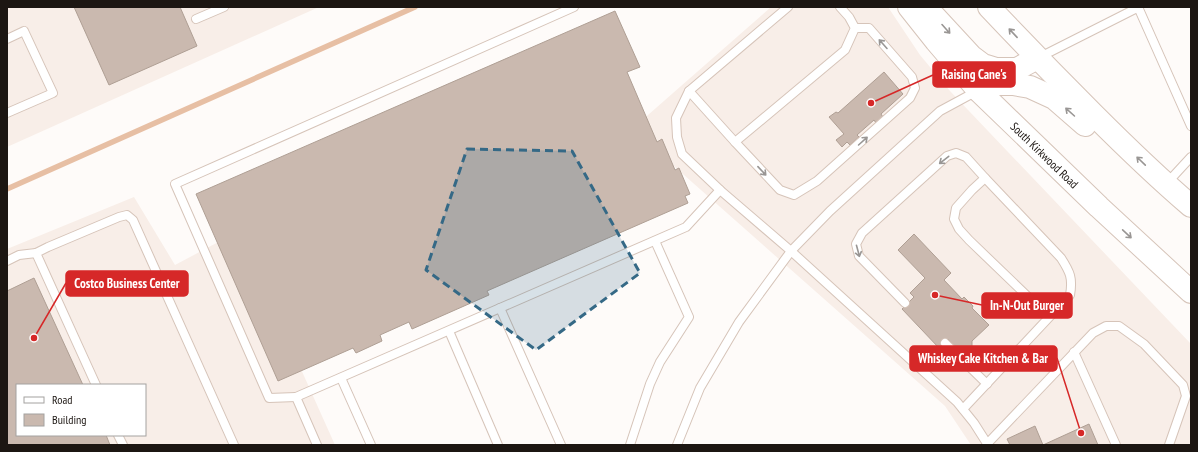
<svg xmlns="http://www.w3.org/2000/svg" width="1198" height="452" viewBox="0 0 1198 452" font-family="'PT Sans Narrow',sans-serif">
<rect width="100%" height="100%" fill="#fefbf9"/>
<!-- built -->
<g fill="#f8eee8" fill-rule="evenodd">
<polygon points="7,7 319,7 7,147"/>
<polygon points="771,7 888,7 920,55 950,91 1191,344 1191,445 971,445 945,406 632,129"/>
<path d="M134 197 175 265 239 231 335 445H7V249ZM17 385H145V435H17Z"/>
</g>
<g fill="none" stroke-linecap="round" stroke-linejoin="round">
<!-- stream -->
<polyline stroke="#e7bfa4" stroke-width="5.5" points="7,189 415,7"/>
</g>
<!-- building -->
<g fill="#cab9af" stroke="#af9f94">
<polygon points="74,7 180,7 197,46 109,85"/>
<polygon points="615,11 640,67 627,72 657,142 662,139 675,170 679,168 690,194 685,196 688,203 487,291 489,295 412,329 409,322 380,335 382,341 356,353 353,348 278,381 196,194"/>
<polygon points="884,72 903,94 881,114 883,117 876,123 874,120 857,135 859,137 850,145 847,142 842,147 836,140 844,134 829,117 836,112 838,113"/>
<polygon points="914,234 951,273 944,280 962,299 964,297 973,306 972,308 989,325 972,341 972,346 961,357 951,346 952,344 948,339 939,348 902,309 914,297 910,293 925,278 898,250"/>
<polygon points="34,278 83,385 17,385 17,435 106,435 110,445 7,445 7,291"/>
<polygon points="1089,424 1098,445 1010,445 1007,439 1035,426 1043,445"/>
</g>
<g fill="none" stroke-linecap="round" stroke-linejoin="round">
<!-- lane casing -->
<g stroke="#d6c4b9" stroke-width="10">
<g id="lane">
<polyline points="788,7 689,91 676,118 677,137 682,154 720,190 791,251 957,402 974,423 988,445"/>
<polyline points="1138,7 1191,126"/>
<polyline points="196,19 224,7"/>
<polyline points="7,39 24,31 53,93 7,113"/>
<polyline points="1038,58 1139,7"/>
<polyline points="689,91 735,142 845,50 855,28 849,17 840,7"/>
<polyline points="735,142 780,190 794,195 817,181 910,98 915,88 912,77 869,28 855,28"/>
<polyline points="1167,183 1191,157"/>
<polyline points="7,261 19,255 36,253"/>
<polyline points="905,303 859,256 856,244 862,233 947,156 956,153 966,157 985,178"/>
<polyline points="500,308 561,445"/>
<polyline points="449,331 498,445"/>
<polyline points="945,343 987,384"/>
<polyline points="1074,352 1116,445"/>
<polyline points="341,378 371,445"/>
<polyline points="96,385 36,253 48,247 119,217 127,215 133,220 234,445"/>
<polyline points="296,397 269,398 175,184 574,7"/>
<path d="M963 409 1070 295C1073 278 1070 272 1061 258L985 178 972 190 956 208 954 219 959 229 969 240 1049 317"/>
<polyline points="118,435 123,445"/>
<polyline points="987,444 1093,333 1106,326 1119,326 1144,344 1183,385 1186,396 1169,445"/>
<polyline points="317,445 296,397 686,227 720,190"/>
<polyline points="630,445 650,384 660,362 689,317 655,241"/>
<polyline points="677,445 700,388 739,322 791,251 830,211 940,111 977,91"/>
</g>
</g>
<!-- secondary casing -->
<g stroke="#d6c4b9" stroke-width="24">
<g id="secondary">
<path id="s1" d="M909 7 936 41 978 90 1099 207 1191 292"/>
<path d="M989 7C1023 43 1058 79 1093 114 1125 146 1157 177 1191 206"/>
<polyline points="923,14 934,16 971,56 983,65 996,69 1017,69 1037,58"/>
<polyline points="978,90 997,84 1013,84 1030,87 1054,98 1085,125"/>
</g>
</g>
<!-- lane -->
<use href="#lane" stroke="#fff" stroke-width="8"/>
<!-- secondary -->
<use href="#secondary" stroke="#fff" stroke-width="22"/>
</g>
<!-- one-way arrows -->
<defs><path id="oneway-shaft" d="M-6 0H5M1.5-3L5.5 0L1.5 3" fill="none" stroke-width="1.6" stroke-linecap="round" stroke-linejoin="round"/></defs>
<g stroke="#999694">
<use href="#oneway-shaft" transform="translate(946 29) rotate(48)"/>
<use href="#oneway-shaft" transform="translate(1013 33) rotate(-133)"/>
<use href="#oneway-shaft" transform="translate(883 44) rotate(-132)"/>
<use href="#oneway-shaft" transform="translate(1070 112) rotate(-138)"/>
<use href="#oneway-shaft" transform="translate(863 141) rotate(-42)"/>
<use href="#oneway-shaft" transform="translate(944 160) rotate(142)"/>
<use href="#oneway-shaft" transform="translate(1141 161) rotate(-136)"/>
<use href="#oneway-shaft" transform="translate(762 171) rotate(47)"/>
<use href="#oneway-shaft" transform="translate(1127 234) rotate(43)"/>
<use href="#oneway-shaft" transform="translate(858 251) rotate(75)"/>
</g>
<!-- marked area -->
<path fill="#356986" fill-opacity="0.2" stroke="#356986" stroke-width="3" stroke-dasharray="8 5" stroke-linejoin="round" d="M467 149 572 151 640 273 536 350 426 270Z"/>
<g text-anchor="middle" dominant-baseline="central" stroke-width="3.5" stroke-linejoin="round" paint-order="stroke">
<!-- street labels -->
<g font-size="12" fill="#1c1612" stroke="#fff">
<text stroke="none"><textPath href="#s1" startOffset="201">South Kirkwood Road</textPath></text>
</g>
</g>
<!-- callouts -->
<path fill="none" stroke="#d62828" stroke-width="1.5" d="M871 103L933 75M34 338L66 283M935 295L982 305M1081 433L1057 358"/>
<g fill="#d62828" stroke="#fff" stroke-width="1.5">
<circle cx="871" cy="103" r="4"/>
<circle cx="34" cy="338" r="4"/>
<circle cx="935" cy="295" r="4"/>
<circle cx="1081" cy="433" r="4"/>
</g>
<g fill="#d62828" stroke="#d62828" stroke-width="1.5">
<rect x="933" y="62" width="82" height="25" rx="4"/>
<rect x="66" y="271" width="122" height="25" rx="4"/>
<rect x="982" y="293" width="90" height="25" rx="4"/>
<rect x="910" y="346" width="147" height="25" rx="4"/>
</g>
<g font-size="13" text-anchor="middle" font-weight="bold" fill="#fff">
<text x="974" y="79">Raising Cane's</text>
<text x="127" y="288">Costco Business Center</text>
<text x="1027" y="310">In-N-Out Burger</text>
<text x="983" y="363">Whiskey Cake Kitchen &amp; Bar</text>
</g>
<!-- border -->
<rect width="1198" height="452" fill="none" stroke="#1c1612" stroke-width="16"/>
<!-- legend -->
<rect x="16" y="384" width="130" height="52" fill="#ffffff" stroke="#a4a2a0"/>
<rect x="24" y="397" width="20" height="6" fill="#ffffff" stroke="#a4a2a0"/>
<text x="52" y="404" font-size="12" fill="#1c1612">Road</text>
<rect x="24" y="414" width="20" height="12" fill="#cab9af" stroke="#a4a2a0"/>
<text x="52" y="424" font-size="12" fill="#1c1612">Building</text>
</svg>
